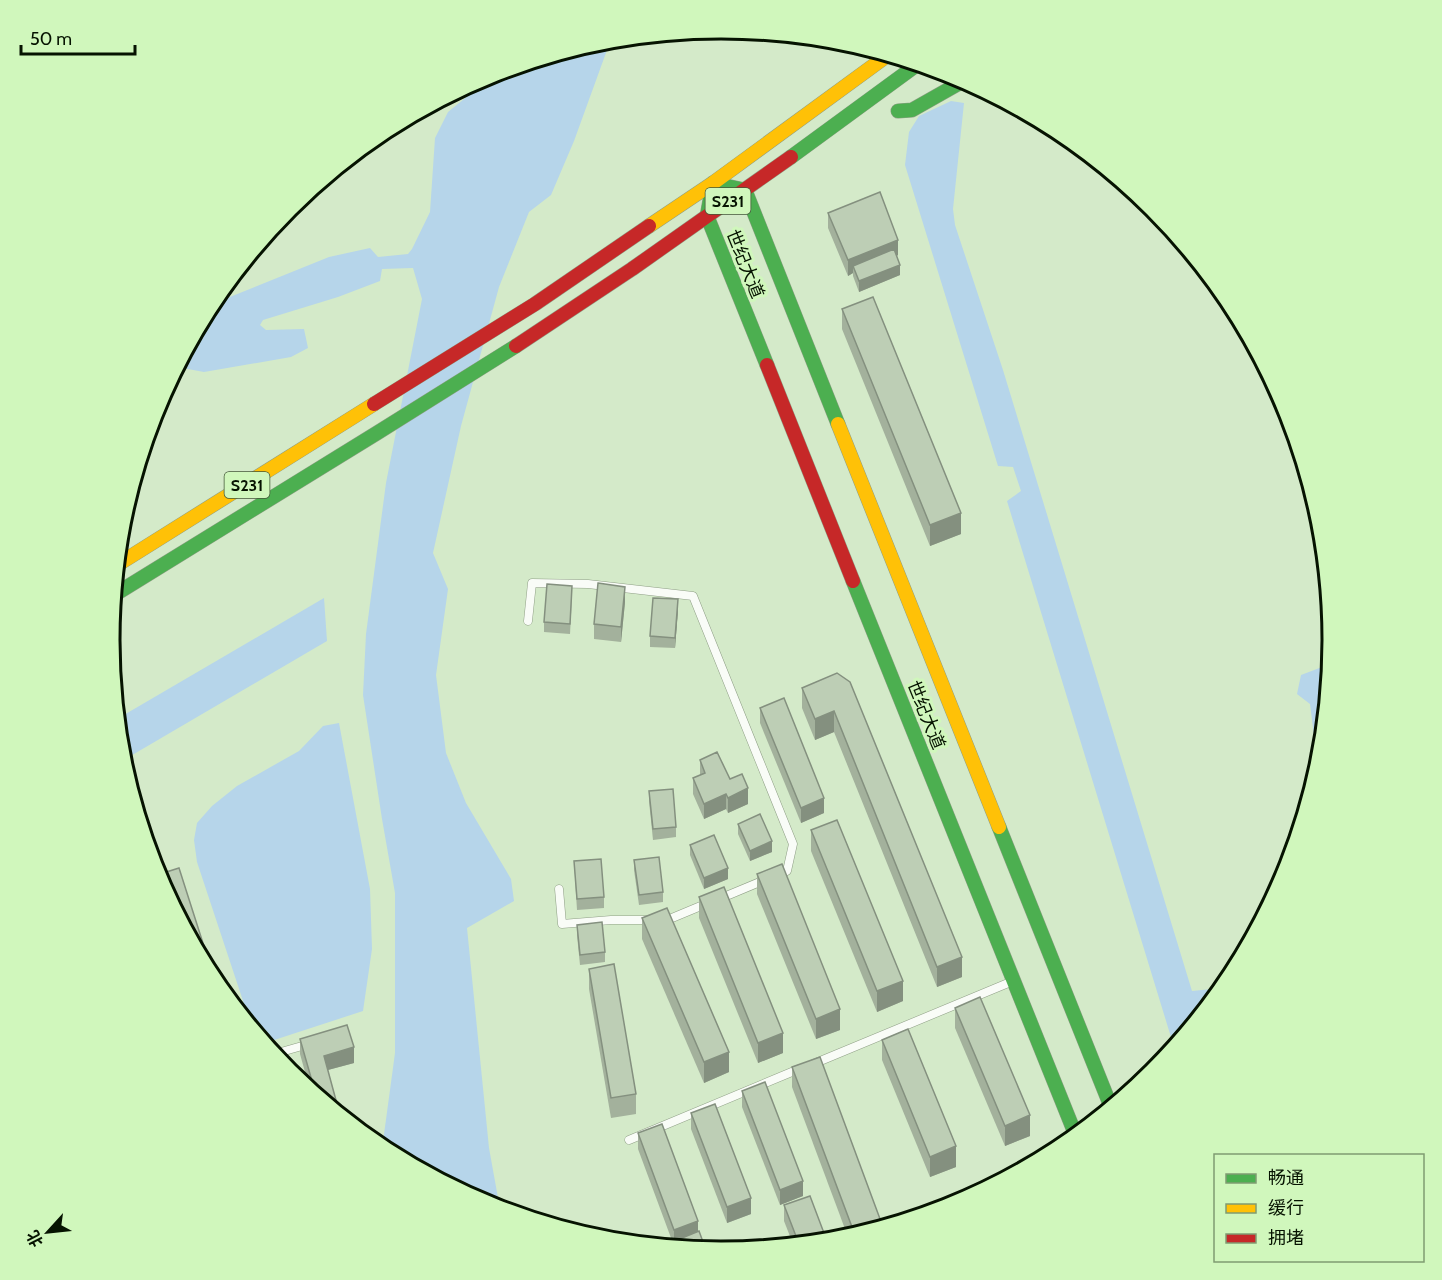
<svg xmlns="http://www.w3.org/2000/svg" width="1442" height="1280" viewBox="0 0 1442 1280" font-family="Cabin,'Noto Sans SC',sans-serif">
<rect width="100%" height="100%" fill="#d4eac9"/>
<!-- water -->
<g fill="#b6d5ea">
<polygon points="611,39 574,141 551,195 529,212 499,287 461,426 433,553 448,589 436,675 446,753 466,803 511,879 514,901 467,928 489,1148 500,1209 487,1205 382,1149 395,1053 395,893 382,819 363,695 366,634 386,483 422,299 413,268 382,269 380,281 338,297 263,320 260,325 266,330 304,329 308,348 291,357 204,372 177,367 210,305 329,257 370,248 378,257 408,254 412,249 430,212 435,138 448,112 485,82 487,75 602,40"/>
<polygon points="951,101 964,103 953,209 955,225 1003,370 1192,991 1222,988 1207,1007 1199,1009 1201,1015 1174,1047 1007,501 1021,491 1013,467 998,466 905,165 909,132 919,116"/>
<polygon points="324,598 327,641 122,761 117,719"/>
<polygon points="1330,664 1321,760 1318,768 1310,704 1297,694 1301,675"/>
<polygon points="339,723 370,889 372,949 363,1011 265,1043 252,1028 197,862 194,840 197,823 212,806 237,786 299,751 323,726"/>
</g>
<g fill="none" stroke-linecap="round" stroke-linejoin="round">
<!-- lane casing -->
<g stroke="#8f9f86" stroke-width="9">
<g id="lane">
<polyline points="528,621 532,583 588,584 693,596 793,844 787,871 778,874"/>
<polyline points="559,889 562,924 611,920 651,920"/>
<polyline points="719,899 767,879"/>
<polyline points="663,919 672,918 708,903"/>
<polyline points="274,1054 309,1044"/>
<polyline points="813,1064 1013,981"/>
<polyline points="629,1140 799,1069"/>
</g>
</g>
<!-- fast casing -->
<g stroke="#8f9f86" stroke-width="15">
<g id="fast">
<polyline points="898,111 912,110 965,80"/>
<polyline points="791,157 918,64"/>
<polyline points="767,365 707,216 713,183 745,190 838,424"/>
<polyline points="853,581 1076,1136"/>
<polyline points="114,595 377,433 516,346"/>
<polyline points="999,827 1111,1107"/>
</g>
</g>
<!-- slow casing -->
<g stroke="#8f9f86" stroke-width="15">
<g id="slow">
<polyline points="649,226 713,183 888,55"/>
<polyline points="838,424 999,827"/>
<polyline points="117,565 374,404"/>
</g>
</g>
<!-- jam casing -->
<g stroke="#8f9f86" stroke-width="15">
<g id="jam">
<polyline points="516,346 632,269 791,157"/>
<polyline points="767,365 853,581"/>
<polyline points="374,404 535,304 649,226"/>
</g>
</g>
<!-- lane -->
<use href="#lane" stroke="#f9fcf7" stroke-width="8"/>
<!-- fast -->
<use href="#fast" stroke="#4caf50" stroke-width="14"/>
<!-- slow -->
<use href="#slow" stroke="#ffc107" stroke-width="14"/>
<!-- jam -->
<use href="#jam" stroke="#c62828" stroke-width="14"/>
</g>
<!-- wall -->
<g fill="#a3b19c">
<polygon points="828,213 898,255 897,256 900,275 859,292 853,276 853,273 848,276 828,228"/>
<polygon points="842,309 961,534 930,546 842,329"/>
<polygon points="572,596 570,634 544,632 544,622"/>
<polygon points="625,602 621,642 594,639 594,624"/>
<polygon points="678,610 675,648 650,647 650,636"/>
<polygon points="837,673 962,977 937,987 834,732 815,740 802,708 802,688"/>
<polygon points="760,708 824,813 801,823 760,723"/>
<polygon points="700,760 730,779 748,804 728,813 726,809 704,819 693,794 693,778 700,775"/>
<polygon points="649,791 676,827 676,837 653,840 649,801"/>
<polygon points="738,824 772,852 750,861 738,834"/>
<polygon points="811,830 903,1001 877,1012 811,851"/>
<polygon points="690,845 728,879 704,889 690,855"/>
<polygon points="634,860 663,892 663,902 639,905 634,870"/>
<polygon points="574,861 604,897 604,908 577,910"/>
<polygon points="757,874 840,1030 816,1039 757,894"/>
<polygon points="699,897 783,1053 758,1063 699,918"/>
<polygon points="642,918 729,1072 704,1083 642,939"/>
<polygon points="577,925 605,952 605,962 580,965 577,935"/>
<polygon points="589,969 636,1094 636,1114 611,1118 589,989"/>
<polygon points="955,1008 1030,1136 1005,1146 955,1028"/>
<polygon points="300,1039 354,1063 328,1070 340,1115 310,1090 300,1054"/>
<polygon points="882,1040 956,1167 930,1177 882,1060"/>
<polygon points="792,1067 883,1227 848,1237 792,1087"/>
<polygon points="742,1091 803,1196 780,1205 742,1107"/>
<polygon points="691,1113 751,1214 727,1223 691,1129"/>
<polygon points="638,1133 698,1232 706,1250 677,1247 677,1245 674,1246 638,1149"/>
<polygon points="784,1205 827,1241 793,1244 784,1221"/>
</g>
<!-- shaded-wall -->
<g fill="#84907f">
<polygon points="898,240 898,255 856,272 853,266 853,273 848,276 848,260"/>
<polygon points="900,265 900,275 859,292 859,281"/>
<polygon points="961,513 961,534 930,546 930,525"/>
<polygon points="625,587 625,602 621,642 621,627"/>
<polygon points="678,599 678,610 675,648 675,638"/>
<polygon points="834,711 834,732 815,740 815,719"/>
<polygon points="748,788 748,804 728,813 728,798"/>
<polygon points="726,794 726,809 704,819 704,804"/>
<polygon points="824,798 824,813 801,823 801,808"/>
<polygon points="772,841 772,852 750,861 750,851"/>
<polygon points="728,868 728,879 704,889 704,878"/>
<polygon points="962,957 962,977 937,987 937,967"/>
<polygon points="903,981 903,1001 877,1012 877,991"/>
<polygon points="840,1009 840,1030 816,1039 816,1019"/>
<polygon points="783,1033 783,1053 758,1063 758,1043"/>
<polygon points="354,1047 354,1063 324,1071 324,1056"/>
<polygon points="729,1052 729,1072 704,1083 704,1062"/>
<polygon points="1030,1115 1030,1136 1005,1146 1005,1126"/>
<polygon points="956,1146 956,1167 930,1177 930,1157"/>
<polygon points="803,1181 803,1196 780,1205 780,1190"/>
<polygon points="751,1198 751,1214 727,1223 727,1207"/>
<polygon points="698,1221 698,1236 677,1240 677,1245 674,1246 674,1230"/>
</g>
<!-- building -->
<g fill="#bdceb5" stroke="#84907f" stroke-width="1.5">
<polygon points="880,192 898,240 848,260 828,213"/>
<polygon points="894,249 900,265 859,281 853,266"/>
<polygon points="873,297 961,513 930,525 842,309"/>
<polygon points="598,583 625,587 621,627 594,624"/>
<polygon points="547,584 572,586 570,624 544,622"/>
<polygon points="653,598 678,599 675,638 650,636"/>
<polygon points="837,673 850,682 962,957 937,967 834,711 815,719 802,688"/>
<polygon points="784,698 824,798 801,808 760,708"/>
<polygon points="717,752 730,779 742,774 748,788 728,798 726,794 704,804 693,778 705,773 700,760"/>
<polygon points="673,789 676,827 653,829 649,791"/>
<polygon points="760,814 772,841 750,851 738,824"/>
<polygon points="837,820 903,981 877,991 811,830"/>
<polygon points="714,835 728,868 704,878 690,845"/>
<polygon points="659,857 663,892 639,895 634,860"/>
<polygon points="601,859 604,897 577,899 574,861"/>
<polygon points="782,864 840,1009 816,1019 757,874"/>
<polygon points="179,868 216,984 212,979 157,875"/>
<polygon points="724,887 783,1033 758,1043 699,897"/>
<polygon points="667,908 729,1052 704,1062 642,918"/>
<polygon points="602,922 605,952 580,955 577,925"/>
<polygon points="614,964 636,1094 611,1098 589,969"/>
<polygon points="980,997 1030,1115 1005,1126 955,1008"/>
<polygon points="347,1025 354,1047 324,1056 340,1115 316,1095 300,1039"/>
<polygon points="908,1029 956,1146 930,1157 882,1040"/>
<polygon points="820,1057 883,1227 855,1235 792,1067"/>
<polygon points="765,1082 803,1181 780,1190 742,1091"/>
<polygon points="715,1104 751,1198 727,1207 691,1113"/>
<polygon points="662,1124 698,1221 674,1230 638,1133"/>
<polygon points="810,1196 827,1241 799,1244 784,1205"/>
<polygon points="699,1231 706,1250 679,1247 677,1240"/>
</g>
<g text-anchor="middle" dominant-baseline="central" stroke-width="6" stroke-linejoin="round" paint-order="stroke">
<!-- shield labels -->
<g fill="#d0f7bc" stroke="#435739" stroke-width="1.5">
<rect x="705.5" y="188" width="45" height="26" rx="4.5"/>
<rect x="224.5" y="472" width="45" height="26" rx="4.5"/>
</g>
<g font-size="16" font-weight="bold" fill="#061301">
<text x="728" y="201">S231</text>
<text x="247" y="485">S231</text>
</g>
<!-- street labels -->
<g font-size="18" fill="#061301" stroke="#d0f7bc">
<text transform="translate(745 264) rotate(68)">世纪大道</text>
<text transform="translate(926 715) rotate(68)">世纪大道</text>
</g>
</g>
<!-- crop -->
<path d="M0 0H1442V1280H0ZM120 640a601 601 0 1 1 1202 0a601 601 0 1 1-1202 0Z" fill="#d0f7bc" fill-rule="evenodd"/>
<path fill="none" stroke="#061301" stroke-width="3" d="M120 640a601 601 0 1 1 1202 0a601 601 0 1 1-1202 0Z"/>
<!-- legend -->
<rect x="1214" y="1154" width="210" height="108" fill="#d0f7bc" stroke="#7f9c71" stroke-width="1.5"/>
<rect x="1226" y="1174" width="30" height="9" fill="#4caf50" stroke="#7f9c71" stroke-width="1.5"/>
<text x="1268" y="1184" font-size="18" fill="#061301">畅通</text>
<rect x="1226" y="1204" width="30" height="9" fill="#ffc107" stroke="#7f9c71" stroke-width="1.5"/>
<text x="1268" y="1214" font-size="18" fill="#061301">缓行</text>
<rect x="1226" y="1234" width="30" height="9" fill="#c62828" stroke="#7f9c71" stroke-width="1.5"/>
<text x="1268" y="1244" font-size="18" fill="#061301">拥堵</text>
<!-- north arrow -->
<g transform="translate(48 1232) rotate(243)" stroke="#d0f7bc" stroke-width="4.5" paint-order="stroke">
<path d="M0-4.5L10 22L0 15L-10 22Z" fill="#061301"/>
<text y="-9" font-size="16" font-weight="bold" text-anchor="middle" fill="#061301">北</text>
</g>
<!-- scale -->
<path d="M21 45v9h114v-9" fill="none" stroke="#061301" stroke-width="3"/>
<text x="30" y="45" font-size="18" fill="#061301" stroke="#d0f7bc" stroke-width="4.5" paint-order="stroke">50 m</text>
</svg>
